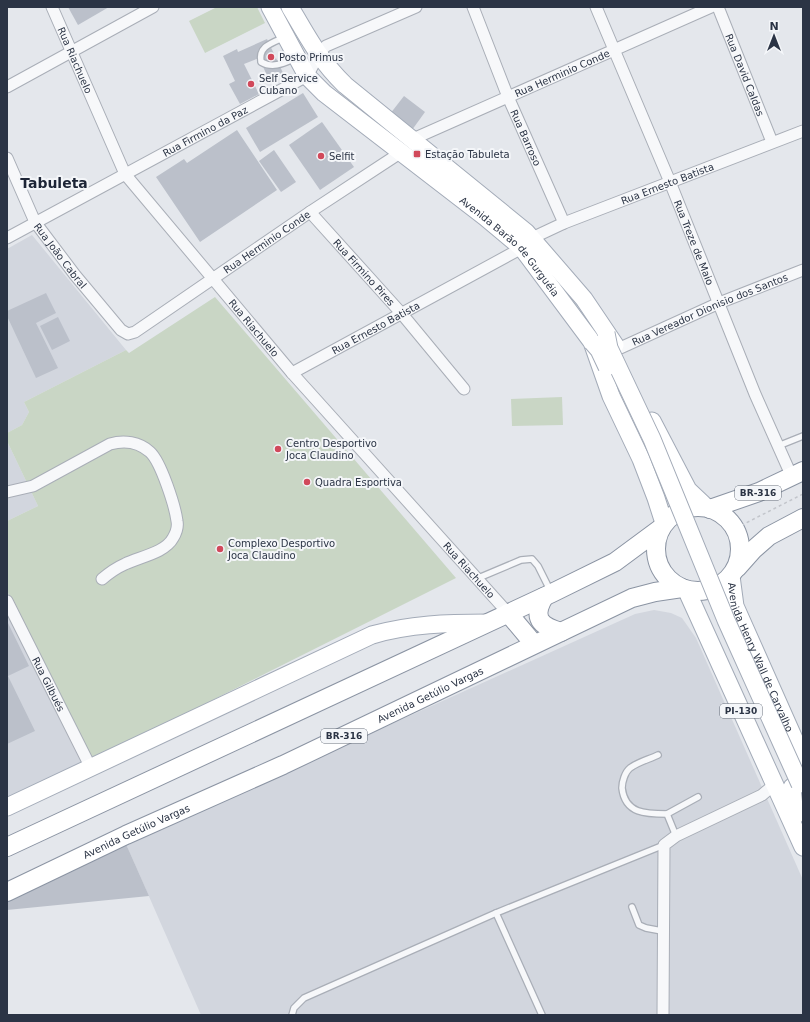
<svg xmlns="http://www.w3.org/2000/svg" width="810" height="1022" viewBox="0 0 810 1022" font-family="'DejaVu Sans',sans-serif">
<rect width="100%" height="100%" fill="#e4e7ec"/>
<!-- built -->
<g fill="#d2d6de">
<polygon points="32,235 126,350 24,402 29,412 22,425 7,433 7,249"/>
<polygon points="7,441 38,506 7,521"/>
<polygon points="7,591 93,760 7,799"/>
<polygon points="654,610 671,613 682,618 696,638 803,880 803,1015 201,1015 126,844 635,614"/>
</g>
<!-- green -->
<g fill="#c9d6c5">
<polygon points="217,7 257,7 265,23 205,53 189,21"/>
<polygon points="215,297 456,578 93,760 7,591 7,521 38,506 7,441 7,433 22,425 29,412 24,402 126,350 129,353"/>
<polygon points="562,397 563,425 512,426 511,399"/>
</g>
<!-- building -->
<g fill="#bbc0ca">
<polygon points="68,7 109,7 78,25"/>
<polygon points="267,39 284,75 270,82 259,58 244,64 259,94 240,104 229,84 235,81 223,56 237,49 238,52"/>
<polygon points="303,93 318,117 260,152 246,128"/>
<polygon points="404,96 425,112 412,130 390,114"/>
<polygon points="322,122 354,167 320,190 289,145"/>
<polygon points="237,130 277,190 200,242 156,177 184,159 187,163"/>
<polygon points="274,150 296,182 281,192 259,161"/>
<polygon points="46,293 56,313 36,323 58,368 36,378 7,316 7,311"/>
<polygon points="58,317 70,341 52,350 40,326"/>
<polygon points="7,621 29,666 8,676 35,731 7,744"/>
<polygon points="126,844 149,896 7,910 7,902"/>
</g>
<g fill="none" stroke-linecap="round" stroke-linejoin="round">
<!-- service casing -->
<g stroke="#a9aeb7" stroke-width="8">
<g id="service">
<path d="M285 37C272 43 258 46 261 62 273 69 284 63 296 58"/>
<polyline points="778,446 803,436"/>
<polyline points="476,579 521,560 532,559 538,566 551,592"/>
<path d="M658 755C650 759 638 762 630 768 625 772 622 782 622 788 625 814 646 814 667 814L676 836"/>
<polyline points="667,814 698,797"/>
<polyline points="632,907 639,925 646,928 662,931"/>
<polyline points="496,913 542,1015"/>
<polyline points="292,1015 294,1008 304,998 496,913 664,845"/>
</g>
</g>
<!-- minor casing -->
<g stroke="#a9aeb7" stroke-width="13">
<g id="minor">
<path id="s1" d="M52 7 125 174 292 373 508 613"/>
<path id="s2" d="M473 7 508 97 564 223"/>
<path id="s3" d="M596 7 670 182 755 394 792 477"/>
<path id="s4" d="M718 7 772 142"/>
<polyline points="7,87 153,7"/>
<path id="s5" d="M413 139 711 7"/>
<path id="s6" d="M7 158 35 222 75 275 121 330 128 334 135 332 310 212 400 153"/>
<path id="s7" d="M310 212 402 314 464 389"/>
<path id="s8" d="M7 238 307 76C314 65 317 54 326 46L416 7"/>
<path id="s9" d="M532 238 564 223 803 131"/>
<path id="s10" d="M618 349 719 303 803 270"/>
<path id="s11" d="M292 373 522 248"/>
<path d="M7 492 33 486 110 444C124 440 139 442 150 452 161 462 175 506 177 521 178 526 176 533 173 538 165 553 139 557 125 564 116 568 109 573 102 579"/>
<path id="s12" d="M7 601 91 768"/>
<polyline points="663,1015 664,845 676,836 762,795 775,784"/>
</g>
</g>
<!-- primary casing -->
<g stroke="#a3abb8" stroke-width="19">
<g id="primary">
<path id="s13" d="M270 7 307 76 324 93 485 217 522 248 592 342 611 396 641 459 656 498 664 523"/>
<path d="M290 7C307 36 320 61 345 85L526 232 584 299 615 345"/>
<polyline points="652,421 688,490 706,507"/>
<path id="s14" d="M731 576 735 606 803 759"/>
<polyline points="686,589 803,847"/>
<polyline points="792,787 795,816"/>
<path d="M7 807 372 635C410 624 448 623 487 623"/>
</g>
</g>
<!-- trunk casing -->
<g stroke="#8b94a3" stroke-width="20">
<g id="trunk">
<circle cx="698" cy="549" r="42"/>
<polyline points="710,509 759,492 803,471"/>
<polyline points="737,568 753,550 769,536 803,518"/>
<path d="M544 597C532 618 540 626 561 632"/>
<polyline points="508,613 534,644"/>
<polyline points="7,847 552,593 615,562 661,528"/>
<path id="s15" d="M7 892 126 835 283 765 632 598 655 592 682 588"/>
</g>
</g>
<!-- path -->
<polyline stroke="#c2c5cb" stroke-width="1.5" stroke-dasharray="3 3" stroke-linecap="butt" points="736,528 803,494"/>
<!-- service -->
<use href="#service" stroke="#f7f8fa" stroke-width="5.5"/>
<!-- minor -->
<use href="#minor" stroke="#f7f8fa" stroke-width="11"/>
<!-- primary -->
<use href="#primary" stroke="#fff" stroke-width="17"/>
<!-- trunk -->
<use href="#trunk" stroke="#fff" stroke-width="18"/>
<!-- primary-bridge casing -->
<g stroke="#a3abb8" stroke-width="19" stroke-linecap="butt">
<g id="primary-bridge">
<polyline points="606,333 609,348 652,439 726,620 800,784"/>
<polyline points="592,342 599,350 607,367"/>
</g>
</g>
<!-- primary-bridge -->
<use href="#primary-bridge" stroke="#fff" stroke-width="17"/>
</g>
<!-- markers -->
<g fill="#d1495b" stroke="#f4f6f9" stroke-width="1.5">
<circle cx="271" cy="57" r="4"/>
<circle cx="251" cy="84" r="4"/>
<rect x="413" y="150" width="8" height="8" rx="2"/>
<circle cx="321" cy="156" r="4"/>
<circle cx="278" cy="449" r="4"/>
<circle cx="307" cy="482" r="4"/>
<circle cx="220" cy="549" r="4"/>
</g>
<g text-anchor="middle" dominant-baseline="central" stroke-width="4" stroke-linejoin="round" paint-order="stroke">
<!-- shield labels -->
<g fill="#f4f6f9" stroke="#676e7b" stroke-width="1">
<rect x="735" y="486" width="46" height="14" rx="3"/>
<rect x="720" y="704" width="42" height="14" rx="3"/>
<rect x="321" y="729" width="46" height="14" rx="3"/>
</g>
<g font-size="9" font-weight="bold" fill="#2b3445">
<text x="758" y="493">BR-316</text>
<text x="741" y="711">PI-130</text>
<text x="344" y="736">BR-316</text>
</g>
<!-- poi labels -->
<g font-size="10" fill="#2b3445" stroke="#f4f6f9" text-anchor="start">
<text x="279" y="57">Posto Primus</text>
<text x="259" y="78">Self Service<tspan x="259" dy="12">Cubano</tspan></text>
<text x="425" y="154">Estação Tabuleta</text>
<text x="329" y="156">Selfit</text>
<text x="286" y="443">Centro Desportivo<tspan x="286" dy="12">Joca Claudino</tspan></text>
<text x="315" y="482">Quadra Esportiva</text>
<text x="228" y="543">Complexo Desportivo<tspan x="228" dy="12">Joca Claudino</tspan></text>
</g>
<!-- street labels -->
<g font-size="10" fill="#2b3445" stroke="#f4f6f9">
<text stroke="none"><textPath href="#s1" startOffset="58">Rua Riachuelo</textPath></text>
<text stroke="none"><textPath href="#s5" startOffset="163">Rua Herminio Conde</textPath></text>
<text stroke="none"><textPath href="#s4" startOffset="73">Rua David Caldas</textPath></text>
<text stroke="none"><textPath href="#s8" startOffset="225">Rua Firmino da Paz</textPath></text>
<text stroke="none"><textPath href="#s2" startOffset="141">Rua Barroso</textPath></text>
<text stroke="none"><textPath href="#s9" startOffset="146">Rua Ernesto Batista</textPath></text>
<text stroke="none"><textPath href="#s6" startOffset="383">Rua Herminio Conde</textPath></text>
<text stroke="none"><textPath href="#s3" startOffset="255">Rua Treze de Maio</textPath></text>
<text stroke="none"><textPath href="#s13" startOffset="344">Avenida Barão de Gurguéia</textPath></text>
<text stroke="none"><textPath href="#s6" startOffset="112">Rua João Cabral</textPath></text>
<text stroke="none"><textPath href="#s7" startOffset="81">Rua Firmino Pires</textPath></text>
<text stroke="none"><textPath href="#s10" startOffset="100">Rua Vereador Dionisio dos Santos</textPath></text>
<text stroke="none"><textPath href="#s1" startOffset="383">Rua Riachuelo</textPath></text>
<text stroke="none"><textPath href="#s11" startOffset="95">Rua Ernesto Batista</textPath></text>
<text stroke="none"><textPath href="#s1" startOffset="707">Rua Riachuelo</textPath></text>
<text stroke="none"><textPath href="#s14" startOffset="87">Avenida Henry Wall de Carvalho</textPath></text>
<text stroke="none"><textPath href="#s12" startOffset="93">Rua Gilbués</textPath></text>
<text stroke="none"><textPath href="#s15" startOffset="467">Avenida Getúlio Vargas</textPath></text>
<text stroke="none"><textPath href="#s15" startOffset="143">Avenida Getúlio Vargas</textPath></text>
</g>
<!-- district labels -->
<g font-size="14" font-weight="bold" fill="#1d2536" stroke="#f4f6f9">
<text x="54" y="183">Tabuleta</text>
</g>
</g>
<!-- border -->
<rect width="810" height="1022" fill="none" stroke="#2b3445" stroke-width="16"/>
<!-- north arrow -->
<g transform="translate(774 36)" stroke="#f4f6f9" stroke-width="3" paint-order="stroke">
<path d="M0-3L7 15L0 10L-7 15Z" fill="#2b3445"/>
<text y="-6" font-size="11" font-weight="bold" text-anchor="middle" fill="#2b3445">N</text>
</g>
</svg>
